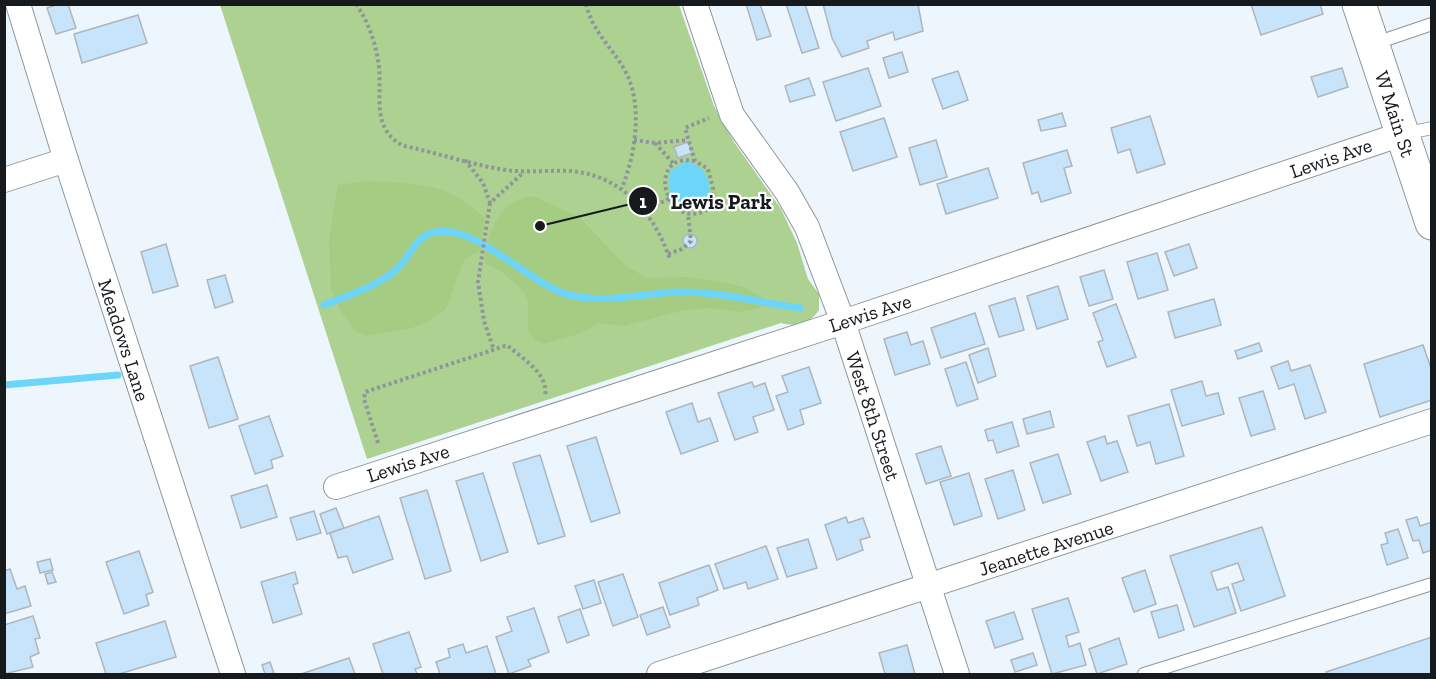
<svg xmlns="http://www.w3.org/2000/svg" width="1436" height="679" viewBox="0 0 1436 679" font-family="'Zilla Slab',serif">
<rect width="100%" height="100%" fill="#edf6fd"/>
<!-- green -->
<path fill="#add190" d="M220 5H679L714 106 734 142 781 209 797 243 808 279 819 294V310C810 324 796 327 781 323L367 459Z"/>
<!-- forest -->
<g fill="#a4cd83">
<path d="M366 181C414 183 451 182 485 219L479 252 465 258 446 309 427 322 409 329 366 336 355 331 340 310 331 290 329 238 338 185Z"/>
<path d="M533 196 579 217 626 266 647 278 687 277 719 281 743 287 766 300V306L740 312 710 308 685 310 623 326 598 323 581 333 544 344 535 340 528 330V300L522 290 503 273 484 262C491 229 495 203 533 196Z"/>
</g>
<!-- water -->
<path fill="#6dd5fa" d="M686 161C698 165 706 170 709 183 719 226 658 214 670 171Z"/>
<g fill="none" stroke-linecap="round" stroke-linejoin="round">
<!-- stream -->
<g stroke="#6dd5fa" stroke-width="7">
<path d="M324 305C349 295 376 287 397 269 409 258 414 239 431 233 473 220 528 284 569 295 605 304 643 293 678 292 720 291 759 303 800 308"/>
<polyline points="4,385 118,375"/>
</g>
</g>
<!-- building -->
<g fill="#c7e4fb" stroke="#aeb6bd" stroke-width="1.5">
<polygon points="59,4 68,4 76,28 56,34 47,8"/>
<polygon points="746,4 760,4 771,36 757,40"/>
<polygon points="786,4 805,4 819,48 802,53"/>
<polygon points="823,4 918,4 923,31 895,40 893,32 867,41 869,48 842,57 832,38"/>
<polygon points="1251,4 1320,4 1323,14 1261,35"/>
<polygon points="138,15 147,43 82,63 74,34"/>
<polygon points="902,52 908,72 889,78 883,58"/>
<polygon points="868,68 881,106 836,121 823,82"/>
<polygon points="1342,68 1348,87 1318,97 1311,77"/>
<polygon points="958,71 968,100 943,109 932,79"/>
<polygon points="809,78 815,95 790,102 785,86"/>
<polygon points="1062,113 1066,126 1041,131 1038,120"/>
<polygon points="1150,116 1165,164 1137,173 1130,149 1118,153 1111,128"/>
<polygon points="884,118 897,157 853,171 840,132"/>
<polygon points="936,140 947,177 920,185 909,148"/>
<polygon points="688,142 692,153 678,158 674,147"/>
<polygon points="1067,150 1072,166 1064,168 1071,193 1041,202 1038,192 1032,194 1023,163"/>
<polygon points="988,168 998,198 946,214 937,184"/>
<circle cx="690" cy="241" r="7"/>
<polygon points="166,244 178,286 153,293 141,252"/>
<polygon points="1189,244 1197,268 1174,276 1165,252"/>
<polygon points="1157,253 1168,290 1138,299 1127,262"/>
<polygon points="1104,270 1113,299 1089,306 1080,277"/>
<polygon points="225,275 233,302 215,308 207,280"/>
<polygon points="1058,286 1068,319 1037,329 1027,296"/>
<polygon points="1015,298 1024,330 999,337 989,306"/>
<polygon points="1214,299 1221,325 1175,338 1168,312"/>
<polygon points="1116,304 1136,357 1107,367 1098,342 1103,340 1093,313"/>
<polygon points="975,313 985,344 941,358 931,328"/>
<polygon points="907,332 911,345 923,341 930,364 895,375 884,339"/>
<polygon points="1259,343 1262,351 1238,359 1235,351"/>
<polygon points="1423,345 1432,371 1432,400 1380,417 1364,364"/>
<polygon points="988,348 996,376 978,383 969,355"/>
<polygon points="218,357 238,419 209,428 190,366"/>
<polygon points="1288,361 1291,371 1310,365 1326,412 1305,419 1294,384 1279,389 1271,367"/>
<polygon points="966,362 978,399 957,406 945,369"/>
<polygon points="809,367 821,403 800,410 804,424 788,430 776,396 788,392 782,376"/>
<polygon points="1202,381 1206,396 1218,393 1224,414 1182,426 1171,390"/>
<polygon points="752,382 754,387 765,383 774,410 753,417 758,432 735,440 718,393"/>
<polygon points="1263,391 1275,429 1251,436 1239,398"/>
<polygon points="692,403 698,422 710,418 718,441 681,454 666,412"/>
<polygon points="1169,404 1184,456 1156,464 1150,442 1137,446 1128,416"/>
<polygon points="1050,411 1054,427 1027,434 1023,419"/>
<polygon points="269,416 283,456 271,460 273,468 255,474 239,426"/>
<polygon points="1012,422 1019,446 997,453 993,440 988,441 985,430"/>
<polygon points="1105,436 1107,444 1117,441 1128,472 1101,481 1087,442"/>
<polygon points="596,437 620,513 591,522 567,446"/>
<polygon points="941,446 951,476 926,484 916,454"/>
<polygon points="1058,454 1071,494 1043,503 1030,463"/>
<polygon points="540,455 565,536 538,544 513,463"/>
<polygon points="1013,470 1025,510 998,519 985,479"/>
<polygon points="483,473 508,552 481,561 456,481"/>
<polygon points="969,473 982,516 954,525 940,482"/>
<polygon points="267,485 277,517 241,528 231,496"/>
<polygon points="427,490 451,571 425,579 400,498"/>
<polygon points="336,508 344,528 327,534 320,514"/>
<polygon points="314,511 321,533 297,540 290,518"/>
<polygon points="379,516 393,559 353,573 347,556 338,558 330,533"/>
<polygon points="846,517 848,523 863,518 870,537 860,540 863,550 837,560 825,525"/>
<polygon points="1417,517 1420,526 1432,522 1432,550 1423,553 1419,540 1413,541 1406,520"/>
<polygon points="1262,527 1285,596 1241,611 1232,584 1244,580 1238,563 1211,572 1217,590 1228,587 1236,613 1194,627 1170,556"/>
<polygon points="1398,529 1408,558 1387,565 1381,545 1388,543 1385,533"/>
<polygon points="808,539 817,568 787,577 777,548"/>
<polygon points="766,546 778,579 748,589 746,582 724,589 715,564"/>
<polygon points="139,551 153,592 146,595 149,605 124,614 106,562"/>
<polygon points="50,559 53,570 40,573 37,562"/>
<polygon points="709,565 718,590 697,598 699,605 670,615 659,583"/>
<polygon points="10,569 17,589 25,586 31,606 4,614 4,571"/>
<polygon points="1145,570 1156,604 1134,612 1122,578"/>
<polygon points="52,572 56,582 48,584 45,574"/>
<polygon points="295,572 298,583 293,585 302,614 273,623 261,582"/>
<polygon points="623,574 638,617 613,626 598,582"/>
<polygon points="594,580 601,603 583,609 575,586"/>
<polygon points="1068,598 1079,632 1066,636 1069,647 1080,643 1086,665 1052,674 1032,609"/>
<polygon points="1177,605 1184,630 1159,638 1151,612"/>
<polygon points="663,607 670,627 647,635 640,615"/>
<polygon points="534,608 549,652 528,660 531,666 509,674 496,637 512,631 507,617"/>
<polygon points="580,609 589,635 567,643 558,617"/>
<polygon points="1014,612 1023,639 995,648 986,621"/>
<polygon points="33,616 40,638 35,639 39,653 30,657 33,667 4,674 4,625"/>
<polygon points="165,621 176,657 119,674 106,674 96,643"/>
<polygon points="409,632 421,667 415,669 417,674 383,674 373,644"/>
<polygon points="1432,637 1432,674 1327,674 1326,672"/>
<polygon points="1119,638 1127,664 1097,674 1089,649"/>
<polygon points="463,644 466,653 487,646 496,674 440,674 436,662 450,657 448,649"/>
<polygon points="907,645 915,674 885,674 879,653"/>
<polygon points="1033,653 1037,665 1015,672 1011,660"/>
<polygon points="349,658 355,674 301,674"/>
<polygon points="270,662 274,674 265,674 262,665"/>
</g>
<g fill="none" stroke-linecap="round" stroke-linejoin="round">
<!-- service casing -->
<g stroke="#8e969c" stroke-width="14">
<g id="service">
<polyline points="1373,44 1432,24"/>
<polyline points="1403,134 1432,128"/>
<polyline points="1144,674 1432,584"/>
</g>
</g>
<!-- minor casing -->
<g stroke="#8e969c" stroke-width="26">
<g id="minor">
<polyline points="18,4 66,160 233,674"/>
<polyline points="695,4 732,115 787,192 807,227 843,322 957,674"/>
<polyline points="4,180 66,160"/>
<polyline points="336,487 843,322 1402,134"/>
<polyline points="659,674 1432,421"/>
</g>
</g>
<!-- secondary casing -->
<g stroke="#8e969c" stroke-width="35">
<polyline id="secondary" points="1359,4 1432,223"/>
</g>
<!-- path -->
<g stroke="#8f959a" stroke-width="4" stroke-dasharray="3 3" stroke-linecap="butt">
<path d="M356 4C369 23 376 44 379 67 382 97 371 130 404 146 438 153 472 165 506 170 528 173 549 170 570 171 621 175 655 213 670 260"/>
<path d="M586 4C592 30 610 46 623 67 644 101 636 153 622 188"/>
<polyline points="634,140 655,143"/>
<polyline points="465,160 483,183 490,203 524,172"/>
<path d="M695 161C645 151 664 232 707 210L714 192 708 169 695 161 685 128 709 118"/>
<polyline points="673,163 655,143 687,140"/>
<polyline points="490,203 478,282 484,321 494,350"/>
<polyline points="645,211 670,198"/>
<polyline points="668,254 682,249 691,241 688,214"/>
<path d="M378 443 364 399 365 392 505 346H508C523 359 549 374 545 396"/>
</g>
<!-- service -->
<use href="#service" stroke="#fff" stroke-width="12"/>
<!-- minor -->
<use href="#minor" stroke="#fff" stroke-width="24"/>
<!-- secondary -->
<use href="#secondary" stroke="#fff" stroke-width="33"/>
</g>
<g text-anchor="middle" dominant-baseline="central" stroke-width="4.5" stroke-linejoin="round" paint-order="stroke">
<!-- street labels -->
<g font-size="20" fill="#171a1d" stroke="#fff">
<text transform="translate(1395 114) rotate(72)">W Main St</text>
<text transform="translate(1331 158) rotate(-19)">Lewis Ave</text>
<text transform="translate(870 313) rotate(-18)">Lewis Ave</text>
<text transform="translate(124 340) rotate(72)">Meadows Lane</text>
<text transform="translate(873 416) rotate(72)">West 8th Street</text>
<text transform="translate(408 463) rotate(-18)">Lewis Ave</text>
<text transform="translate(1046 548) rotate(-18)">Jeanette Avenue</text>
</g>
</g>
<!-- callouts -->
<path fill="none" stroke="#171a1d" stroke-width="2" d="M540 226L643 201"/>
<g fill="#171a1d" stroke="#fff" stroke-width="2">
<circle cx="540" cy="226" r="6"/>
<circle cx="643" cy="201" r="15"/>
</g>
<g font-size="18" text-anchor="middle" font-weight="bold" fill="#fff">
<text x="643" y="208">1</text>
</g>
<g font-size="21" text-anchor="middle" font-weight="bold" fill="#171a1d" stroke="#fff" stroke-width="4.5" stroke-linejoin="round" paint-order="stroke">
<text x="721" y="209">Lewis Park</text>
</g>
<!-- border -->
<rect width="1436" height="679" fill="none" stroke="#171a1d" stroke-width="12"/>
</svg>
